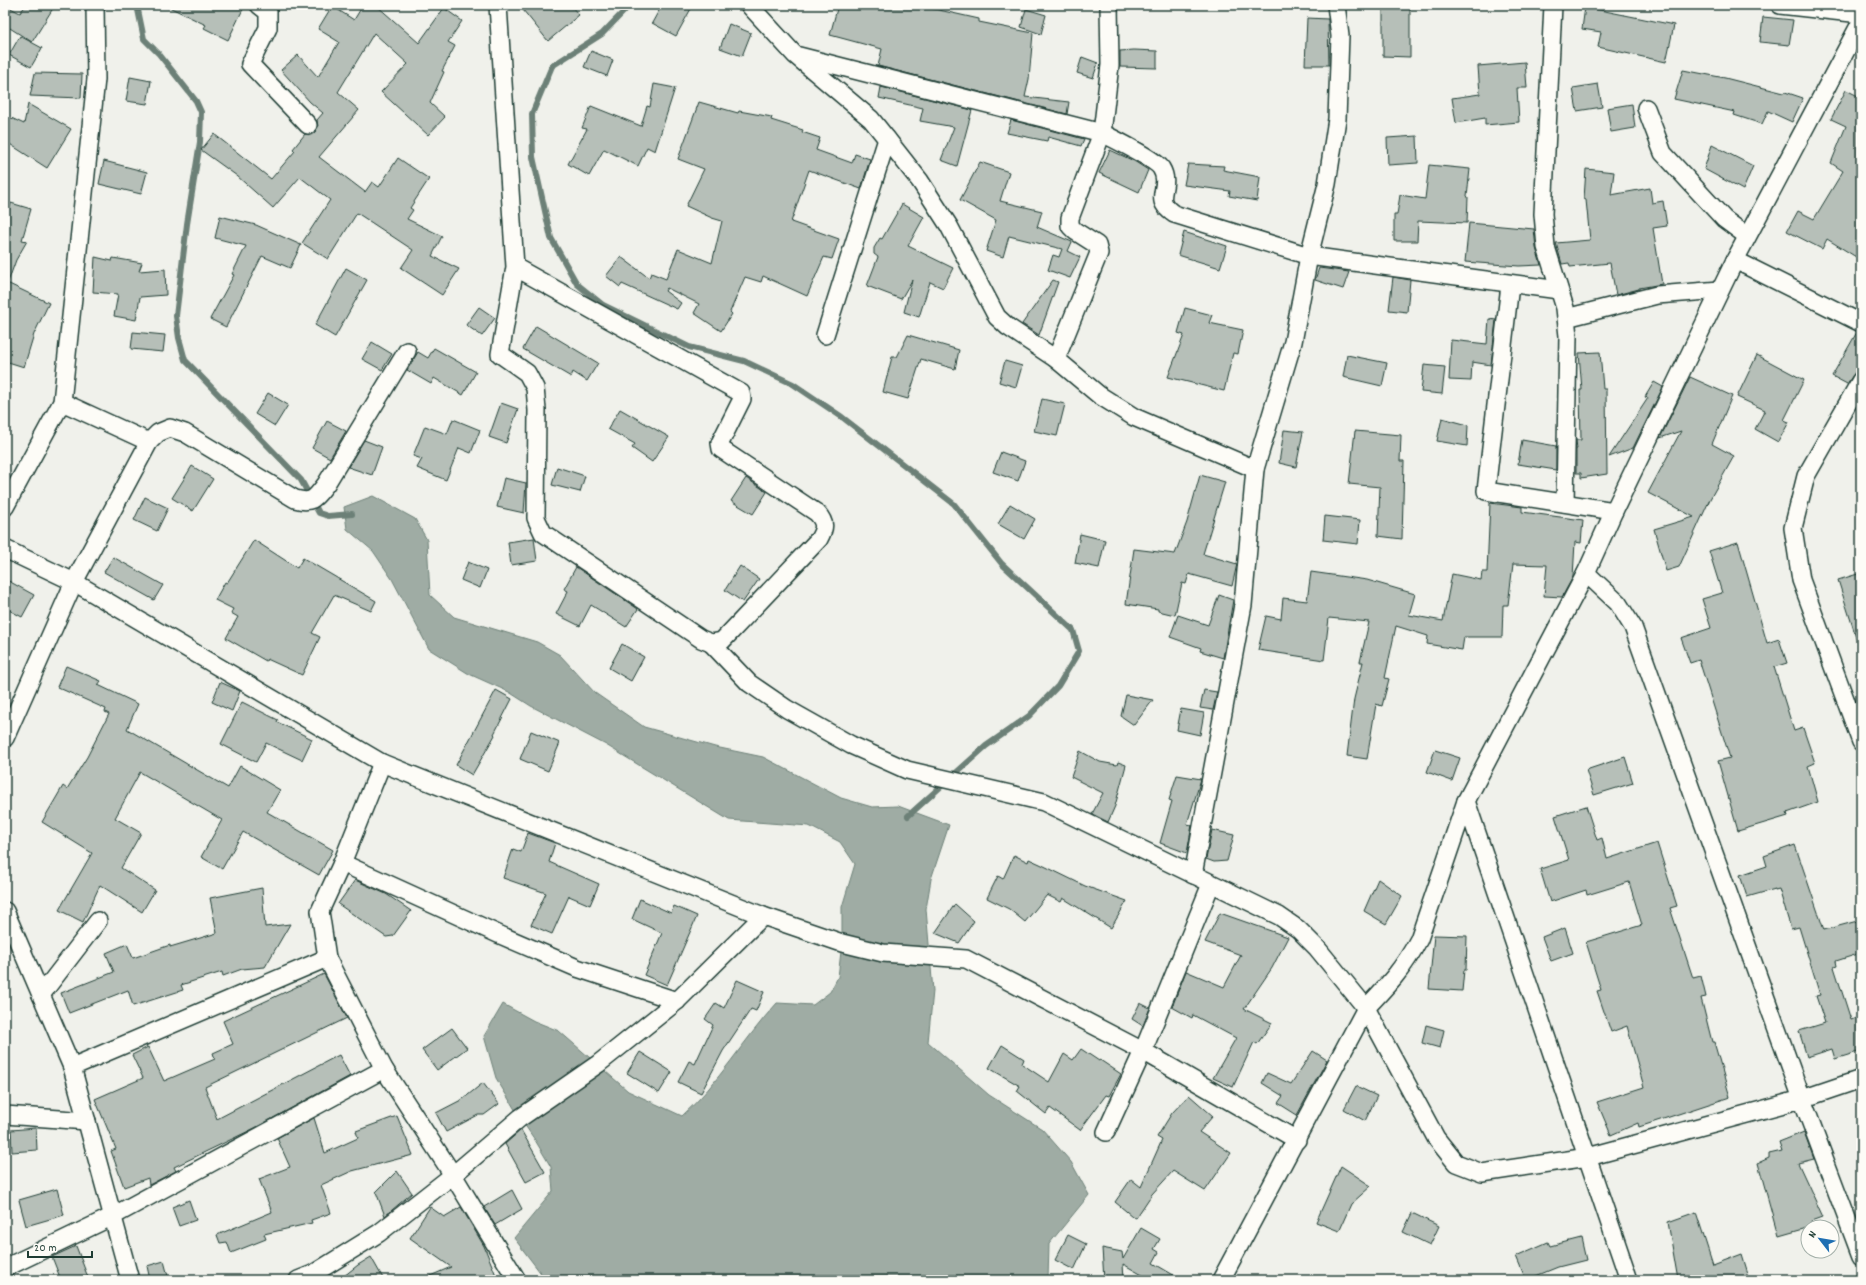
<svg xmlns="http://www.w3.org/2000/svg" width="1866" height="1285" viewBox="0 0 1866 1285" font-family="Dekko,sans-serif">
<rect width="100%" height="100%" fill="#f0f1eb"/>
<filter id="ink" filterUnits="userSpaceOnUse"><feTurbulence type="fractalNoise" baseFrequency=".025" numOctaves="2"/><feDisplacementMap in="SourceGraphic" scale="8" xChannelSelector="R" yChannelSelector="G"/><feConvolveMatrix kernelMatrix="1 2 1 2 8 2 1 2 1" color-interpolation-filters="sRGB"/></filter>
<g filter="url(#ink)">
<!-- water -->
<path fill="#9faca4" stroke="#6c8077" d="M373 496 415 519 427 540 430 595 454 617 537 642 560 655 595 693 644 727 715 747 763 757 841 798 872 807 898 806 949 825 931 879 926 909 933 991 928 1042 989 1095 1042 1129 1071 1162 1089 1195 1049 1244 1048 1280H546L514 1238 553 1191 551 1167 535 1140 520 1118 496 1078 484 1036 503 1004 534 1021 559 1031 628 1091 682 1116C719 1083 744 1039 777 1003L813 1005 830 992 838 977 842 943V907L855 864 840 842 809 826 729 820 606 745 531 706 509 692 469 674 429 649 392 579 373 551 347 529 344 507Z"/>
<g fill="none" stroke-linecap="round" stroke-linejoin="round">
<!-- stream -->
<g stroke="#6c8077" stroke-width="6">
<polyline points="137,5 144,39 159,54 196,101 201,112 200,142 187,224 176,316 179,338 185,360 301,480 319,513 328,516 352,514"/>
<polyline points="630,5 602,34 552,66 532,114 533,157 551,238 577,284 603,305 689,347 744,361 793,384 842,417 954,504 1002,564 1073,630 1079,651 1058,686 1029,716 986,746 908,816"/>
</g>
</g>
<!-- building -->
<g fill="#b6bfb8" stroke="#1f3d34">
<polygon points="5,5 20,13 26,5 55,5 32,42 5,25"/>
<polygon points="165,5 245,5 228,40 204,28 206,25"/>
<polygon points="363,5 376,5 419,43 444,8 462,21 448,42 455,46 442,71 444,72 430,103 445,117 428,135 381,92 408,64 374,33 338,92 359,110 319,157 365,192 372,182 379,187 398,158 429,179 410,208 413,210 407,219 442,236 432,256 459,269 442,295 401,268 413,250 357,213 328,259 302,243 330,200 300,177 273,208 237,176 201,150 214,134 271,179 295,151 293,149 305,134 311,135 315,132 318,127 317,120 323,113 310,102 281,70 298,55 318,77 339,42 318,29 332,6 354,20"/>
<polygon points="519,5 570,5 579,15 548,41"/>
<polygon points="662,5 693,5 676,36 652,23"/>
<polygon points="838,5 931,5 930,8 979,19 979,22 1033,33 1029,79 1025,97 1069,102 1067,114 878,66 882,49 830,35"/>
<polygon points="1383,5 1410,5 1410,57 1383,56"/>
<polygon points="1585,7 1674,25 1666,62 1598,47 1601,32 1582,29"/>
<polygon points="1026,9 1046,15 1041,34 1021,27"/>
<polygon points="1763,17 1793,20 1789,45 1760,42"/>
<polygon points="1307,18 1328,19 1329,65 1305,65"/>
<polygon points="729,24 751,33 742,56 720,48"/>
<polygon points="20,36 42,48 31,67 9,55"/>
<polygon points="1134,50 1157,51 1157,68 1120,67 1120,51"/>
<polygon points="591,51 613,60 607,76 584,67"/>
<polygon points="1082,57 1098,63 1093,78 1077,73"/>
<polygon points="1525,62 1527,88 1517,88 1519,122 1485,125 1485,118 1456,123 1452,98 1480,94 1478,66"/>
<polygon points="1683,70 1725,78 1784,93 1785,92 1803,98 1792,122 1768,111 1762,124 1734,115 1735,112 1674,99"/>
<polygon points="35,73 82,74 81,98 30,96"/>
<polygon points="130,77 151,81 147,104 126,101"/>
<polygon points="654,84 675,88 655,151 647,147 638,166 604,149 589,176 568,164 587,129 582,128 591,106 641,126 647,106 650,107"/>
<polygon points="1598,84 1602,107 1577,111 1573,88"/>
<polygon points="881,87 972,110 957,166 941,160 954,127 920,121 923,108 879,98"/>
<polygon points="1846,90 1858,96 1861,91 1861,260 1827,239 1822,249 1787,231 1798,211 1814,219 1843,171 1831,163 1846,126 1831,119"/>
<polygon points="699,102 738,113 739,111 772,117 771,120 803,130 802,132 820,138 816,150 852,163 855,154 870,159 861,189 809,170 791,222 839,239 832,259 824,257 807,296 763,276 761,282 745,277 730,312 732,314 721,331 694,313 699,304 667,288 665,291 681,303 677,309 622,284 620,287 606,276 621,257 649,278 651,273 666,279 678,249 712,263 722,221 712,218 686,206 704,169 678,159"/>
<polygon points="28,104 71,129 47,168 5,141 5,115 24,124"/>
<polygon points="1632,104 1635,128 1611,132 1607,108"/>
<polygon points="1011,120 1084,139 1081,146 1048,137 1047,141 1007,133"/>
<polygon points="1417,136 1418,163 1388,165 1387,138"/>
<polygon points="1712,145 1753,166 1743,190 1704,169"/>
<polygon points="1110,150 1134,161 1148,170 1139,192 1099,173"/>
<polygon points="104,161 147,172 141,194 99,184"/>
<polygon points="980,162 1009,172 1000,201 1042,211 1037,227 1072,242 1068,251 1080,257 1070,278 1048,270 1053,255 1059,257 1062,249 1009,236 1003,257 986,251 996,220 960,200"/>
<polygon points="1188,164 1224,166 1223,170 1260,177 1257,201 1229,196 1230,191 1184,185"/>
<polygon points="1429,165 1470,169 1467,196 1468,197 1467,223 1418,221 1417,241 1394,241 1394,215 1397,215 1400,195 1425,199"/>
<polygon points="1586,169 1614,172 1611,195 1650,188 1652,203 1663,201 1667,226 1653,228 1662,284 1639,288 1639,289 1616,295 1610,263 1570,267 1569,263 1562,264 1556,243 1590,240 1586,200 1584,199"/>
<polygon points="11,203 31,209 22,240 27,241 16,260 8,282 5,282 49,303 34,334 24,367 5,361 5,221"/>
<polygon points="902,204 924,217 908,246 953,268 943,288 930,282 919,317 904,312 912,280 901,299 867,286 878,257 874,254 874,248 880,238 882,239"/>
<polygon points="220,216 256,225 301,245 290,268 262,256 226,327 210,319 234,275 232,274 246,246 215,238"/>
<polygon points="1469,223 1534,229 1536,248 1541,265 1519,266 1465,262"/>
<polygon points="1184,232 1227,246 1220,268 1178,255"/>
<polygon points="95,257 112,261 113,258 142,263 139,271 165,269 166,295 140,297 136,320 114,316 118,294 93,292"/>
<polygon points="346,268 367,280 335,337 315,325"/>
<polygon points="1319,268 1349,272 1343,289 1315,280"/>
<polygon points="1393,277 1410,280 1407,312 1389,310"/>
<polygon points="1053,280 1058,282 1039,335 1022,324"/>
<polygon points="479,307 495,318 482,336 466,325"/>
<polygon points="1185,308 1212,315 1209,323 1243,330 1238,354 1233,353 1224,391 1168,377 1184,335 1178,333"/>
<polygon points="1489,319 1496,320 1491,365 1472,362 1471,381 1449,380 1451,340 1487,344"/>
<polygon points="536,326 598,363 587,381 573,372 571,377 523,349"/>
<polygon points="133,332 165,335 163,352 131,349"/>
<polygon points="1857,332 1861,333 1861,367 1853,375 1847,384 1832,376"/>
<polygon points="908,335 959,350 955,369 921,359 908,399 883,392 892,357 897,357"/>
<polygon points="372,342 392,354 382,370 362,359"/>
<polygon points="434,348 476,372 463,395 434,378 431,384 407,370 418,352 428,358"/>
<polygon points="1600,352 1603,389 1606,389 1607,474 1581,478 1581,473 1576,473 1576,449 1577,449 1576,440 1581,440 1580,390 1582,390 1579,353"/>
<polygon points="1347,355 1387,363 1382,386 1343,377"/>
<polygon points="1757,355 1804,380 1784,420 1789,422 1778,442 1755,429 1765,410 1737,397"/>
<polygon points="1005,361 1022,366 1016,387 999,382"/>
<polygon points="1424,365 1445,367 1442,394 1421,392"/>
<polygon points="1690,377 1732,396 1712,444 1734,456 1710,499 1679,567 1666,571 1654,529 1694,517 1648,493 1681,431 1660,438"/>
<polygon points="1654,382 1663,387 1633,448 1609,457 1648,398 1645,397"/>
<polygon points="268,393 288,405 275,426 255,414"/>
<polygon points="1042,399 1065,404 1057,436 1034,431"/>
<polygon points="501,403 518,409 506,443 489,437"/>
<polygon points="620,409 669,437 652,462 632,448 635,444 608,429"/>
<polygon points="1442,418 1468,425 1467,446 1437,441"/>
<polygon points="453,419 480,430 471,453 459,448 446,480 417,468 422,459 413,456 425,426 447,434"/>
<polygon points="327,421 346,431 330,458 312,448"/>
<polygon points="1284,430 1303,432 1296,467 1279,463"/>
<polygon points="1355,431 1401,435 1400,461 1404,461 1402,539 1378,536 1380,487 1349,484"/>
<polygon points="364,440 382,447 372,475 348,467"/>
<polygon points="1522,440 1556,446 1556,470 1518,464"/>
<polygon points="1001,452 1025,461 1018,481 993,472"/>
<polygon points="192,466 213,479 193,511 172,498"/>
<polygon points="557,467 585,476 580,492 552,485"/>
<polygon points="1200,475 1225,482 1203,554 1237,564 1232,586 1189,574 1186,584 1182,583 1175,615 1158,611 1158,609 1126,604 1134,549 1175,554 1187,522"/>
<polygon points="504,478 526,483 524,513 497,507"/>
<polygon points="746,478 767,492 753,514 731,501"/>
<polygon points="145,497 168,508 157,531 134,520"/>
<polygon points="1490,503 1522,507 1522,512 1583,520 1581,543 1575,542 1573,577 1562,597 1544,596 1547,565 1513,564 1508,605 1503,605 1502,637 1464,637 1462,650 1427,644 1428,636 1396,626 1385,678 1389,679 1382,706 1376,704 1367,759 1347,756 1354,699 1363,662 1360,662 1369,622 1329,618 1324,660 1258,650 1266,616 1281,619 1283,598 1307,601 1311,572 1367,580 1415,594 1409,615 1443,621 1452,574 1481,580 1482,572 1487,572"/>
<polygon points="1010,504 1035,519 1024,539 998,524"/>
<polygon points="1325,516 1360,520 1358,544 1323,540"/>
<polygon points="1080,534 1105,540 1099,568 1075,563"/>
<polygon points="534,538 537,561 511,565 508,542"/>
<polygon points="254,540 297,568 303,558 376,601 371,611 334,595 312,633 320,637 302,675 267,659 266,661 226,638 238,617 231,613 233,609 215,600 225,582 227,583"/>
<polygon points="1738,542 1767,643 1779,639 1787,663 1774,667 1794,731 1803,728 1815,763 1808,766 1818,802 1787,813 1788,816 1738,831 1718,761 1730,758 1699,660 1690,663 1681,638 1711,628 1702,599 1722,593 1709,551"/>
<polygon points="113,557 163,585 154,600 104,572"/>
<polygon points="468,562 487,570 480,588 461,580"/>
<polygon points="740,566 759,579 743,602 725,590"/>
<polygon points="576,567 638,609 626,627 591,605 580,626 556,614 568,591 564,589"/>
<polygon points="1861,573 1861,639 1857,640 1838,580"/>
<polygon points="5,579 34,595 22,617 5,608"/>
<polygon points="1219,595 1233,600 1223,658 1200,651 1201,648 1170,637 1178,615 1208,625"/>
<polygon points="622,644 644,657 631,681 609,668"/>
<polygon points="66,666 101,681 98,685 138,704 127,729 228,788 240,766 280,790 267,812 333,850 319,875 243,832 222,869 201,857 222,820 140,772 115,818 141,833 121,868 155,890 142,912 100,885 83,922 59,910 92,853 42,822 63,786 67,789 87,757 109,714 105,712 106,709 57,687"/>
<polygon points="220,682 240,691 232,711 212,702"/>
<polygon points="496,690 512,699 494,734 495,735 472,775 456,765"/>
<polygon points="1204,690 1217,692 1213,710 1200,708"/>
<polygon points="1126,695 1153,700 1134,725 1121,716"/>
<polygon points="242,702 278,720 277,722 312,739 302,760 266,743 256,762 221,744"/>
<polygon points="1181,709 1204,713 1200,735 1177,730"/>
<polygon points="531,731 560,743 548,771 520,759"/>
<polygon points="1435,750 1460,758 1452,781 1427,772"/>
<polygon points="1080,751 1100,762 1117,765 1118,762 1126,765 1115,806 1108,822 1092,814 1103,793 1071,777"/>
<polygon points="1625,757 1633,783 1594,795 1586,770"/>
<polygon points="1177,775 1201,779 1187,824 1192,825 1187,853 1160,843 1172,801 1169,800"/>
<polygon points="1586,806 1597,840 1602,838 1607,859 1657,843 1677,906 1670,908 1693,978 1701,976 1706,997 1701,998 1712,1042 1714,1042 1730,1097 1639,1127 1638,1123 1611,1135 1597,1102 1644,1087 1627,1026 1611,1032 1597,991 1601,990 1586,942 1642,925 1629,882 1587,895 1586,890 1550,902 1540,869 1569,860 1555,816"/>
<polygon points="1212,830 1234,835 1227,861 1214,862 1206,859"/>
<polygon points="528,833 555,843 549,862 599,884 590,905 569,896 552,934 531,925 546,893 503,878 513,849 521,852"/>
<polygon points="1795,845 1824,930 1861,920 1861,953 1836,961 1837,966 1834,967 1851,1020 1861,1016 1861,1051 1835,1059 1832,1049 1807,1057 1799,1031 1825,1023 1816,996 1820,995 1799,927 1791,929 1779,889 1775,890 1775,889 1747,897 1740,875 1767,866 1764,856"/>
<polygon points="1014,855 1028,862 1029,859 1040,864 1085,886 1127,901 1111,928 1063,898 1061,902 1047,895 1025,922 1009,909 987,898 998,876 1003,879"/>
<polygon points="1378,879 1402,896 1386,924 1364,911"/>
<polygon points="355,880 386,894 411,911 393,936 386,937 338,904"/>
<polygon points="262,888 265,927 290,924 265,967 242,969 223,976 222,972 181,985 183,990 133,1006 128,990 69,1013 61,993 114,972 106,953 127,944 133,958 170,945 170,947 217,933 210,898"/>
<polygon points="640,899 671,913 674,906 697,916 667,985 644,975 662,933 632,919"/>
<polygon points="955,904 974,921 959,943 935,933"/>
<polygon points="1220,913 1288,937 1272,968 1244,1009 1272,1023 1257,1044 1254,1042 1233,1087 1213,1078 1236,1038 1193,1015 1192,1018 1172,1007 1186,971 1224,987 1241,955 1205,942"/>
<polygon points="1565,928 1573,953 1551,961 1542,937"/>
<polygon points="1434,935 1467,936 1466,970 1464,970 1462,991 1429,989"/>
<polygon points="324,974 347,1018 205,1087 217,1119 339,1055 350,1076 257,1127 174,1167 176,1171 149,1185 148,1178 124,1187 111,1151 116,1149 95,1099 143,1078 132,1055 148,1047 164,1081 215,1059 213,1053 233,1044 223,1021"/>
<polygon points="737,980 764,992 756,1011 751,1009 723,1051 701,1093 678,1082 689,1061 695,1064 713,1025 705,1019 716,1003 724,1008"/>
<polygon points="1140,1003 1150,1008 1143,1026 1132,1019"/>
<polygon points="1426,1025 1444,1030 1440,1048 1422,1043"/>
<polygon points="452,1028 467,1048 437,1070 422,1050"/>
<polygon points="1002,1045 1024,1059 1022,1064 1049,1082 1064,1054 1073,1060 1081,1049 1099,1061 1100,1060 1121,1074 1109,1096 1106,1095 1080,1130 1050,1108 1046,1114 1017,1091 1020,1086 989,1068"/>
<polygon points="1313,1051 1327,1060 1297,1115 1278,1103 1283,1096 1262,1083 1267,1073 1291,1084"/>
<polygon points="640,1052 672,1072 659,1093 627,1073"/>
<polygon points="483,1083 499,1104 484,1115 478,1115 446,1132 436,1113 463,1099"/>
<polygon points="1356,1086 1377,1096 1365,1121 1344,1109"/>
<polygon points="1189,1095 1213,1116 1199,1132 1231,1153 1205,1191 1173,1171 1152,1194 1136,1218 1132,1216 1115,1202 1131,1179 1141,1187 1162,1140 1157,1137 1172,1113"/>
<polygon points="397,1116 413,1155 352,1171 321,1185 331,1213 311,1220 312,1223 264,1234 266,1239 231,1253 227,1242 220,1243 217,1235 272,1212 259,1179 290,1167 277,1138 314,1118 325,1153 358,1138 356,1131"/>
<polygon points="36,1128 37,1150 12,1152 11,1130"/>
<polygon points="521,1130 545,1172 526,1182 505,1144"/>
<polygon points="1804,1132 1814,1159 1798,1163 1823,1217 1812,1221 1813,1225 1778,1235 1758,1163 1769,1158 1769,1154 1782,1151 1779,1142"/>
<polygon points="1341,1166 1371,1186 1351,1204 1339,1231 1316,1222"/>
<polygon points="397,1171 412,1193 385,1216 376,1192"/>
<polygon points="57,1189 64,1215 26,1226 19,1200"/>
<polygon points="512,1190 522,1209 495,1225 484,1207"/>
<polygon points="189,1200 196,1220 179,1226 172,1207"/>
<polygon points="430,1207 444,1217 461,1207 484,1246 498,1280 421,1280 451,1267 410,1238"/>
<polygon points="1696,1212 1713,1265 1742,1254 1750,1280 1678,1280 1668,1222"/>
<polygon points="1412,1213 1439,1226 1430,1245 1403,1232"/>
<polygon points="1141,1228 1160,1239 1154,1249 1159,1252 1153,1263 1182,1280 1151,1280 1123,1264 1124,1280 1104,1280 1102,1248 1122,1252 1123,1259"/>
<polygon points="1068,1235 1086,1244 1074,1270 1055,1260"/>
<polygon points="1581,1238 1586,1260 1558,1267 1526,1280 1516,1256 1548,1242 1550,1246"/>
<polygon points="76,1246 89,1280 61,1280 52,1257"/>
<polygon points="371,1257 384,1280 339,1280 358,1265"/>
<polygon points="164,1261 169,1280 150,1280 147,1266"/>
</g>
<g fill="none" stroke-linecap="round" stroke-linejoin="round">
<!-- street casing -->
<g stroke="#1f3d34" stroke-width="20">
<g id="street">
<polyline points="259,5 268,12 268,28 250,64 308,125"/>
<path d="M498 5 515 267 500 354 527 373 535 388 537 410 536 518 543 533 701 639 711 643 722 641 819 539C825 528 826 523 817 513L721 449 720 443 742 399 741 393 515 267"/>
<polyline points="749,5 795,55 871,119 887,139 920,181 949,226 997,317 1008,327 1056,359 1099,395 1134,417 1255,469 1243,605 1193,875"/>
<path d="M1109 5 1110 65 1102 133C1114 139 1155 159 1161 168 1173 188 1150 198 1174 214L1309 256 1559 290"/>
<polyline points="1553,5 1543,214 1546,247 1565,308 1568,336 1565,503"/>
<polyline points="1780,5 1861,14"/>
<polyline points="799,56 1102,133 1070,218 1070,226 1075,231 1097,245 1099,253 1056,359"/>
<polyline points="1646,108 1663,153 1724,219 1747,236"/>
<polyline points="1735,260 1861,323"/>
<polyline points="1510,285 1486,491 1614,511"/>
<polyline points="1566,318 1657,295 1720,290"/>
<polyline points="825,335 887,139"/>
<polyline points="1861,380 1806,476 1793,528 1801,580 1861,742"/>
<polyline points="62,402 149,442"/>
<polyline points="1255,469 1293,342 1309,256 1327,184 1337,119 1340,36 1336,5"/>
<polyline points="5,507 62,402 96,79 95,5"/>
<polyline points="5,549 74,582 382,763 763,916 842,943 883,953 966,959 1143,1051 1297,1140"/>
<polyline points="1586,573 1618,603 1633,627 1802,1099 1861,1256"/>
<polyline points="711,643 749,683 787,709 851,745 907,770 1044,802 1279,916 1298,929 1317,948 1366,1008 1436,1138 1456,1163 1482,1173 1588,1157 1802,1099 1861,1079"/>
<path d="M5 738 74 582 149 442 158 433 170 428 185 433 295 499C313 504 315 498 326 484L407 351"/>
<polyline points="382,763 342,863 320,911 327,958 384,1069 453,1175 517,1280"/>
<polyline points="1466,801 1629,1280"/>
<polyline points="342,863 498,934 577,968 677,1001"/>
<polyline points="5,911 72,1067 130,1280"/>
<polyline points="41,995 98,921"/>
<polyline points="72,1067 327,958"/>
<polyline points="5,1115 87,1121"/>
<polyline points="1106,1132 1143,1051 1211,884"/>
<polyline points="5,1268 113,1216 384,1069"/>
<polyline points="298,1280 313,1274 379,1233 453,1175 520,1118 598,1064 677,1001 763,916"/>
<path d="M1221 1280 1366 1008C1388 985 1404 968 1419 939L1466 801 1586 573 1614 511 1735 260 1861 22"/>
</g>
</g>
<!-- street -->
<use href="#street" stroke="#fdfcf7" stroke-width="17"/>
</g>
</g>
<!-- margin -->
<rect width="1866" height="1285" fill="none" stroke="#fdfcf7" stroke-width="20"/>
<rect x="10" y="10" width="1846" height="1265" fill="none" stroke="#1f3d34" stroke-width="1.5" filter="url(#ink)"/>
<!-- north arrow -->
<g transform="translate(1820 1239) rotate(301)"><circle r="19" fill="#fdfcf7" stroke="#a4b0a9"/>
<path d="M0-3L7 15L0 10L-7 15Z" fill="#1f6fb2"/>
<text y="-6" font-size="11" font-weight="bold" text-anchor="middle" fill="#1f3d34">N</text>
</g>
<!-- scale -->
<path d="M28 1251v6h64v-6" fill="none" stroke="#1f3d34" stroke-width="2"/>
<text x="34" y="1251" font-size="12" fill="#1f3d34" stroke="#fdfcf7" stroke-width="3" paint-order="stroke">20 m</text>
</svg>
